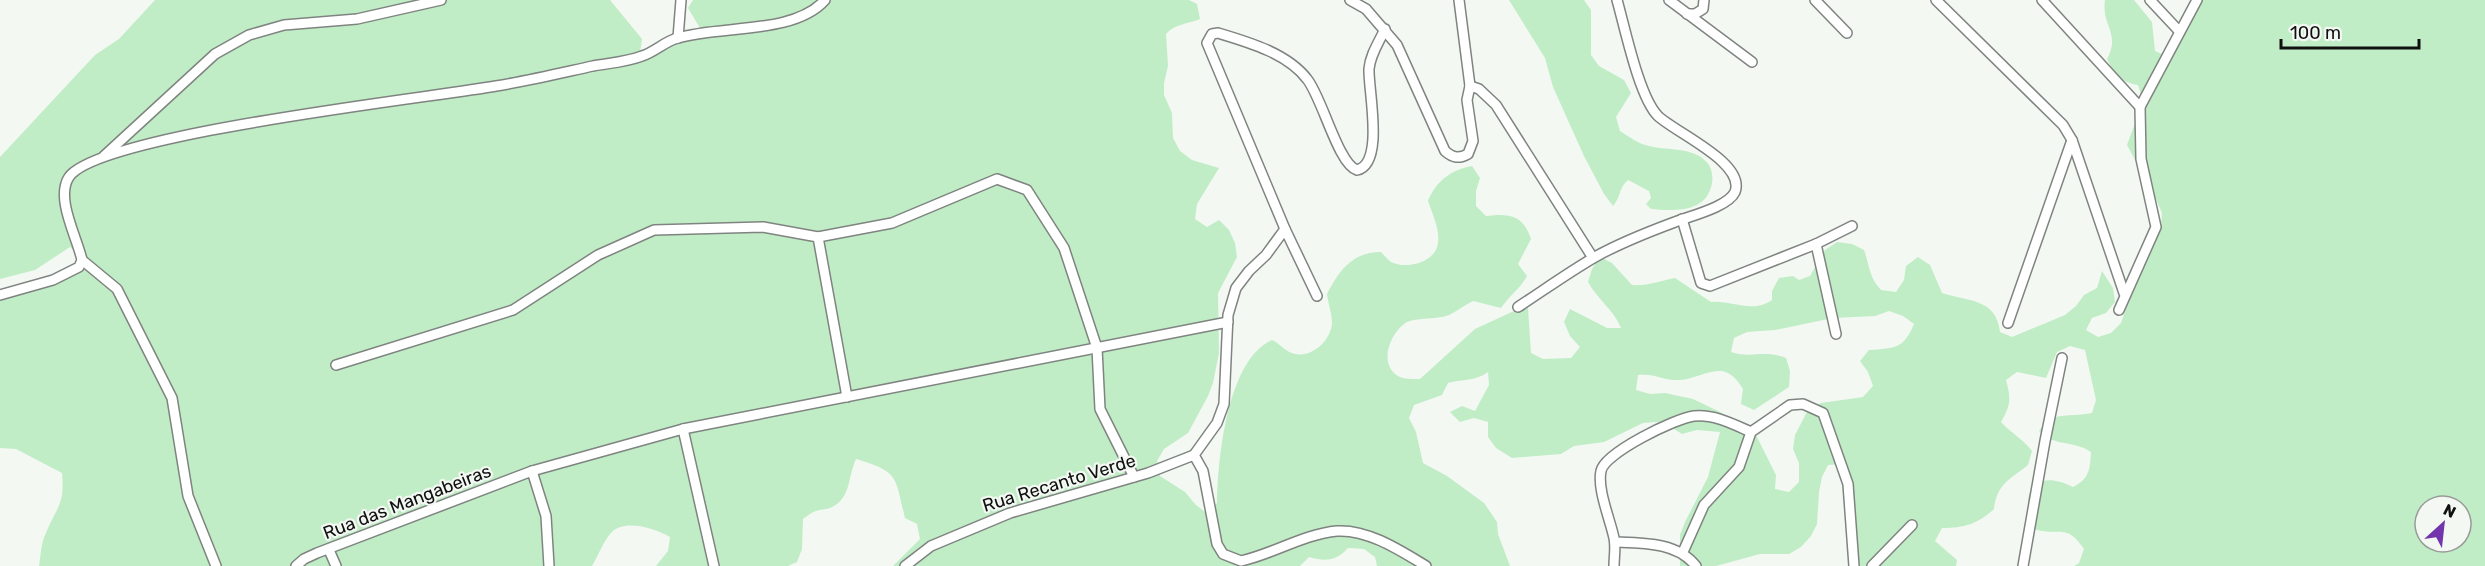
<svg xmlns="http://www.w3.org/2000/svg" width="2485" height="566" viewBox="0 0 2485 566" font-family="Rubik,sans-serif">
<rect width="100%" height="100%" fill="#f3f8f3"/>
<!-- green -->
<g fill="#c0edc6" fill-rule="evenodd">
<path d="M155 0H610L642 39 640 53 703 33 688 8 693 0H1189L1197 4 1200 19C1188 24 1174 24 1166 34L1168 66 1164 83V95L1172 113 1173 138 1180 151 1192 160 1219 168 1197 204 1195 219 1207 227 1219 220 1229 230 1235 243 1237 257 1218 293 1219 353 1213 383 1208 396 1188 433 1164 449 1157 461 1160 476 1185 492 1195 504 1206 513 1217 503C1218 458 1227 360 1272 340 1279 343 1285 351 1292 353 1310 360 1331 341 1332 323 1332 314 1328 303 1327 294 1339 271 1352 252 1381 252 1384 255 1388 260 1391 262 1407 270 1436 262 1438 243 1440 229 1432 213 1428 201 1436 181 1451 170 1472 166L1480 178 1476 191V206L1486 216C1510 213 1523 215 1531 239L1518 264 1527 276C1520 289 1509 296 1501 308L1473 301C1465 305 1457 311 1449 315 1437 320 1412 317 1404 324 1391 334 1380 359 1394 373 1401 380 1411 379 1420 379L1475 329 1514 311 1528 308 1531 353 1543 359 1571 358 1580 347 1570 336 1564 322 1570 309 1607 328H1621C1614 310 1597 299 1588 282L1592 269 1600 257 1612 263 1632 285C1648 286 1660 281 1675 278L1711 302C1732 300 1752 314 1772 300V291L1779 278 1793 276 1799 280 1810 276 1825 250 1837 242 1852 244 1864 250C1870 267 1869 277 1881 290L1896 292 1904 280 1906 266 1918 257 1930 265 1942 293C1969 302 1996 298 2000 332L2012 337 2065 315 2076 306 2084 295 2097 288 2102 271 2113 288 2115 302 2106 313 2092 318 2086 330 2098 337 2111 333 2121 323 2141 267 2161 227 2162 213 2156 199 2127 145 2143 101 2138 85C2121 82 2115 75 2107 59 2121 33 2101 26 2105 0H2134L2152 22 2155 51 2169 57 2193 0H2485V566H2074L2079 563 2084 549C2066 522 2059 537 2034 529 2018 494 2034 467 2073 487 2089 479 2090 470 2091 452 2071 439 2057 448 2039 431L2047 419C2062 414 2076 416 2092 413L2096 400 2085 350 2070 346 2057 352 2046 378 2017 372 2006 380C2011 398 2011 405 2001 422 2011 433 2023 439 2032 451L2028 465C2009 480 1997 484 1994 509 1978 524 1964 528 1942 528L1935 541 1957 560 1956 566H1851L1842 464 1828 465 1822 477 1819 492 1817 524 1811 536 1801 547 1789 554H1760L1716 566H1680V535L1685 522 1708 477 1720 432 1697 430 1682 434 1671 427 1657 422 1643 423 1604 442 1574 446 1561 454 1512 458 1496 448 1488 437V422L1474 418 1460 422 1450 412 1462 406 1475 411 1489 385 1488 372C1476 381 1463 379 1448 383L1442 395 1414 405 1409 418 1416 432 1423 463 1447 476 1484 503 1497 522 1498 534 1510 566H1377L1375 557 1364 549 1348 548C1336 561 1326 562 1309 557L1300 566H893L920 539 917 524 905 518C895 477 900 472 856 459 848 476 851 500 830 508 826 510 820 509 816 511 812 512 807 516 803 519L802 549 797 562 788 566H656L668 551 670 537C656 529 624 518 611 533 603 542 598 556 592 566H39C41 555 41 542 46 533 57 506 65 505 62 473L16 449 0 448V295L73 270 81 257 70 247 35 270 0 279V157L95 55 119 39ZM1889 311 1903 316 1914 324C1903 350 1894 348 1869 350L1860 361 1868 372 1873 386 1863 397 1821 403 1808 410 1795 435 1793 449 1799 463V482L1789 492 1775 489 1776 475 1756 435 1720 412 1693 399 1665 393 1650 394 1636 390 1638 375C1656 373 1663 381 1680 380 1693 379 1709 370 1722 371 1732 373 1738 381 1743 389L1741 404 1754 410 1789 387 1790 371 1786 358C1764 349 1752 359 1731 352L1734 338 1747 332 1775 330 1833 318 1875 316ZM2425 506H2461V542H2425Z"/>
<path d="M1509 0H1584L1591 10V55L1599 66 1624 80 1631 93 1616 117 1620 131C1629 137 1639 144 1649 146 1668 151 1696 146 1709 165 1712 170 1713 178 1712 183 1707 213 1675 211 1651 209L1646 204 1651 198 1649 191 1628 180C1619 187 1621 197 1613 206L1604 194 1584 156 1553 87 1545 58Z"/>
</g>
<g fill="none" stroke-linecap="round" stroke-linejoin="round">
<!-- street casing -->
<g stroke="#7f8480" stroke-width="12">
<g id="street">
<path d="M1350 0 1366 9 1397 45 1445 151C1453 158 1459 159 1468 154L1473 141 1467 100 1470 86 1459 0"/>
<polyline points="1669,0 1752,62"/>
<polyline points="1815,0 1847,33"/>
<polyline points="1936,0 2063,125 2072,140 2124,293"/>
<polyline points="2042,0 2140,107 2141,159 2156,227 2119,310"/>
<polyline points="2150,0 2179,31"/>
<polyline points="1687,14 1695,14 1703,9 1704,0"/>
<polyline points="678,38 681,0"/>
<polyline points="1470,86 1479,89 1496,105 1593,258"/>
<polyline points="2140,107 2197,0"/>
<polyline points="104,156 215,54 249,35 284,25 357,19 441,0"/>
<polyline points="1682,219 1701,283 1710,286 1816,244 1852,226"/>
<path d="M1285 229 1266 255 1249 271 1236 288 1228 315 1224 404 1217 423 1194 455 1203 471 1217 544 1223 554 1241 561C1273 554 1304 534 1337 531 1368 529 1401 551 1426 566"/>
<polyline points="818,237 892,223 997,179 1027,190 1064,248 1097,348 1100,409 1134,477"/>
<polyline points="1816,244 1836,334"/>
<polyline points="82,260 117,289 172,398 188,496 216,566"/>
<path d="M0 295 53 280 79 267 82 260C77 237 55 198 69 177 99 134 429 98 496 86 528 81 561 73 593 66 609 63 627 62 642 56 655 52 665 41 678 38 719 25 794 35 825 0"/>
<path d="M1317 296 1285 229 1207 43 1212 34 1218 33C1248 42 1287 53 1307 79 1322 97 1338 164 1357 170 1385 164 1368 89 1369 69 1370 55 1379 42 1385 29"/>
<path d="M1518 307C1544 290 1569 272 1595 257 1620 243 1648 232 1675 222 1690 216 1728 207 1735 192 1746 163 1676 133 1658 116 1639 97 1625 28 1617 0"/>
<polyline points="2008,323 2072,140"/>
<polyline points="336,365 513,310 598,255 654,230 763,227 818,237 847,397"/>
<polyline points="683,429 714,566"/>
<polyline points="532,471 546,516 549,566"/>
<path d="M1615 542C1643 543 1677 542 1696 566"/>
<polyline points="329,550 336,566"/>
<polyline points="1683,552 1704,505 1739,467 1751,432 1790,405 1803,404 1823,413 1848,484 1854,566"/>
<polyline points="296,566 304,559 317,553 532,471 683,429 1228,322"/>
<polyline points="905,566 931,546 1010,513 1148,473 1194,455"/>
<path d="M1614 566C1614 557 1616 547 1614 538 1610 519 1597 489 1601 471 1604 453 1676 418 1694 416 1714 414 1733 424 1751 432"/>
<polyline points="1872,566 1912,525"/>
<polyline points="2023,566 2045,441 2062,358"/>
</g>
</g>
<!-- street -->
<use href="#street" stroke="#fff" stroke-width="9"/>
</g>
<g text-anchor="middle" dominant-baseline="central" stroke-width="4.5" stroke-linejoin="round" paint-order="stroke">
<!-- street labels -->
<g font-size="18" fill="#0f100f" stroke="#f3f8f3">
<text transform="translate(1059 483) rotate(-17)">Rua Recanto Verde</text>
<text transform="translate(407 502) rotate(-21)">Rua das Mangabeiras</text>
</g>
</g>
<!-- north arrow -->
<g transform="translate(2443 524) rotate(27)"><circle r="28" fill="#f3f8f3" stroke="#989b98" stroke-width="1.5"/>
<path d="M0-4.5L10 22L0 15L-10 22Z" fill="#7235ab"/>
<text y="-9" font-size="16" font-weight="bold" text-anchor="middle" fill="#0f100f">N</text>
</g>
<!-- scale -->
<path d="M2281 39v9h138v-9" fill="none" stroke="#0f100f" stroke-width="3"/>
<text x="2290" y="39" font-size="18" fill="#0f100f" stroke="#f3f8f3" stroke-width="4.5" paint-order="stroke">100 m</text>
</svg>
